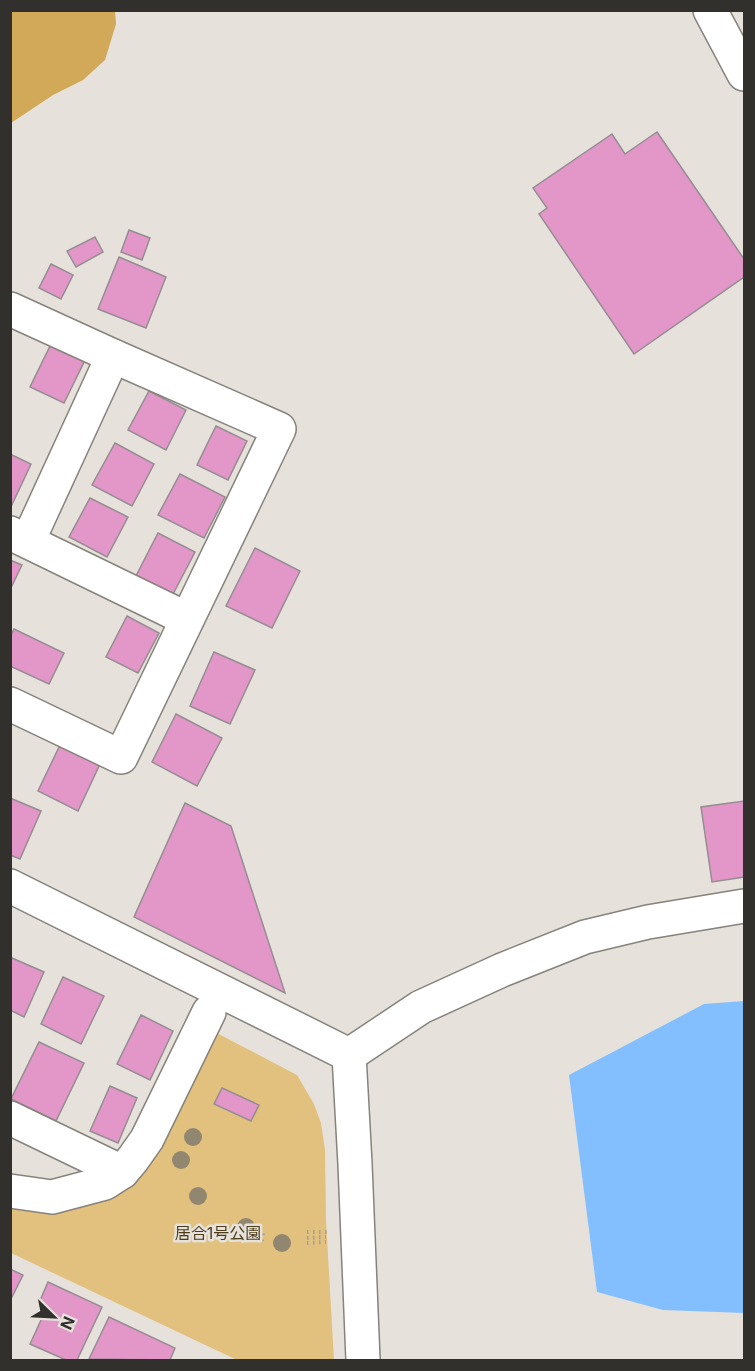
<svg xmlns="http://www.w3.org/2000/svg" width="755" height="1371" viewBox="0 0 755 1371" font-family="Inter,'Noto Sans JP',sans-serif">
<rect width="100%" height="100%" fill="#e6e2db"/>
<!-- green -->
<polygon fill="#e2c07e" points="209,1029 297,1075 314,1104 321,1123 325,1150 326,1220 334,1360 237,1360 11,1253 10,1196 87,1194"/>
<!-- forest -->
<polygon fill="#d1a959" points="11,10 115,11 116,24 105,60 83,80 53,95 11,123"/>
<!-- water -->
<polygon fill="#83bffe" points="744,1001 744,1313 663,1310 597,1292 569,1075 704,1004"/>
<!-- building -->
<g fill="#e297c8" stroke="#958d92" stroke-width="1.5">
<polygon points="657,132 744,259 744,277 634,354 539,214 547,208 533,188 612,134 625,154"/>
<polygon points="129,230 150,238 142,260 121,252"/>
<polygon points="95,237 103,252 76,267 67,251"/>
<polygon points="119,257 166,277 146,328 98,309"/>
<polygon points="51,264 73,275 61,299 39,288"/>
<polygon points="53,340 87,356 64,403 30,387"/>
<polygon points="149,391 186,410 166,450 128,430"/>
<polygon points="216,426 247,441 228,480 197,465"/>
<polygon points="115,443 154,464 132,506 92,485"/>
<polygon points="10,454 31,464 10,509"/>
<polygon points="180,474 225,497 204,538 158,515"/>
<polygon points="90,498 128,517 107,557 69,537"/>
<polygon points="158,533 195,552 172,596 135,578"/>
<polygon points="255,548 300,571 272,628 226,606"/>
<polygon points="10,560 22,565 10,590"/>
<polygon points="127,616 159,633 138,673 106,657"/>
<polygon points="14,629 64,653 49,684 10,666 10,637"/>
<polygon points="214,652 255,670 230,724 190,706"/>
<polygon points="176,714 222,738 197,786 152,762"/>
<polygon points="60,745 100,764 78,811 38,791"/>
<polygon points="10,798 41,811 20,859 10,855"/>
<polygon points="744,801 744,877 712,882 701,807"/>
<polygon points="185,803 231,826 285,993 134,917"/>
<polygon points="12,958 44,972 24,1017 10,1010 10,961"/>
<polygon points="63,977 104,996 81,1044 41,1024"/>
<polygon points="141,1015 173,1031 150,1080 117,1064"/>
<polygon points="39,1042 84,1063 56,1121 11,1099"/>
<polygon points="110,1086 137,1098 118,1143 90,1131"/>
<polygon points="222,1088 259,1105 251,1121 214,1104"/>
<polygon points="10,1269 23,1275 10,1301"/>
<polygon points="48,1282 102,1307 77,1360 66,1360 30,1344 47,1307 39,1303"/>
<polygon points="109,1317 175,1348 170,1360 89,1359"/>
</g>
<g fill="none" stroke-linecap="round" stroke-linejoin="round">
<!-- minor casing -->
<g stroke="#86837c" stroke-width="36">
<g id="minor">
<polyline points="10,309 113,356 279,429 121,757 10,704"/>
<polyline points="10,533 187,619"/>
<polyline points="28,541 113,356"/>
<polyline points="10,886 349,1055"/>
<polyline points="349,1055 421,1007 502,970 585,937 648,922 744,906"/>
<polyline points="349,1055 355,1164 363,1360"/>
<polyline points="10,1118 122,1172"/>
<polyline points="10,1191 52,1197 105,1183 122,1172 133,1159 147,1139 209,1012"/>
</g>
</g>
<!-- highway casing -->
<g stroke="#86837c" stroke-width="36">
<polyline id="highway" points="710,10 744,74"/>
</g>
<!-- path -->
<g stroke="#a4a19b" stroke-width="4" stroke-dasharray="1.5 4.5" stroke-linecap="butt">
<polyline points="307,1232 327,1232"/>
<polyline points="307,1238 326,1237"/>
<polyline points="262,1241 263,1233"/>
<polyline points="307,1243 326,1242"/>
</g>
<!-- minor -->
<use href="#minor" stroke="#fff" stroke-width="33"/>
<!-- highway -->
<use href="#highway" stroke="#fff" stroke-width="33"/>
</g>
<!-- trees -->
<g fill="#918770">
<circle cx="193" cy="1137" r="9"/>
<circle cx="181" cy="1160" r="9"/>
<circle cx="198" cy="1196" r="9"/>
<circle cx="246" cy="1227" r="9"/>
<circle cx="282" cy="1243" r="9"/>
</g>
<g text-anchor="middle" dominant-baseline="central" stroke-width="5" stroke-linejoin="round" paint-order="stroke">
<!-- park labels -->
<g font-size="16" fill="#4c3c19" stroke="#e6e2db">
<text x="218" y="1233">居合1号公園</text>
</g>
</g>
<!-- border -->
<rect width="755" height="1371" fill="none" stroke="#32302d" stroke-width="24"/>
<!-- north arrow -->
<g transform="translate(54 1317) rotate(114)" stroke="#e6e2db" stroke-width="4.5" paint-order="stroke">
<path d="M0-4.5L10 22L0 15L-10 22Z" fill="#32302d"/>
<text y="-9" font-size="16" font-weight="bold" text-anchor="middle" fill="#32302d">N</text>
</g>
</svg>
